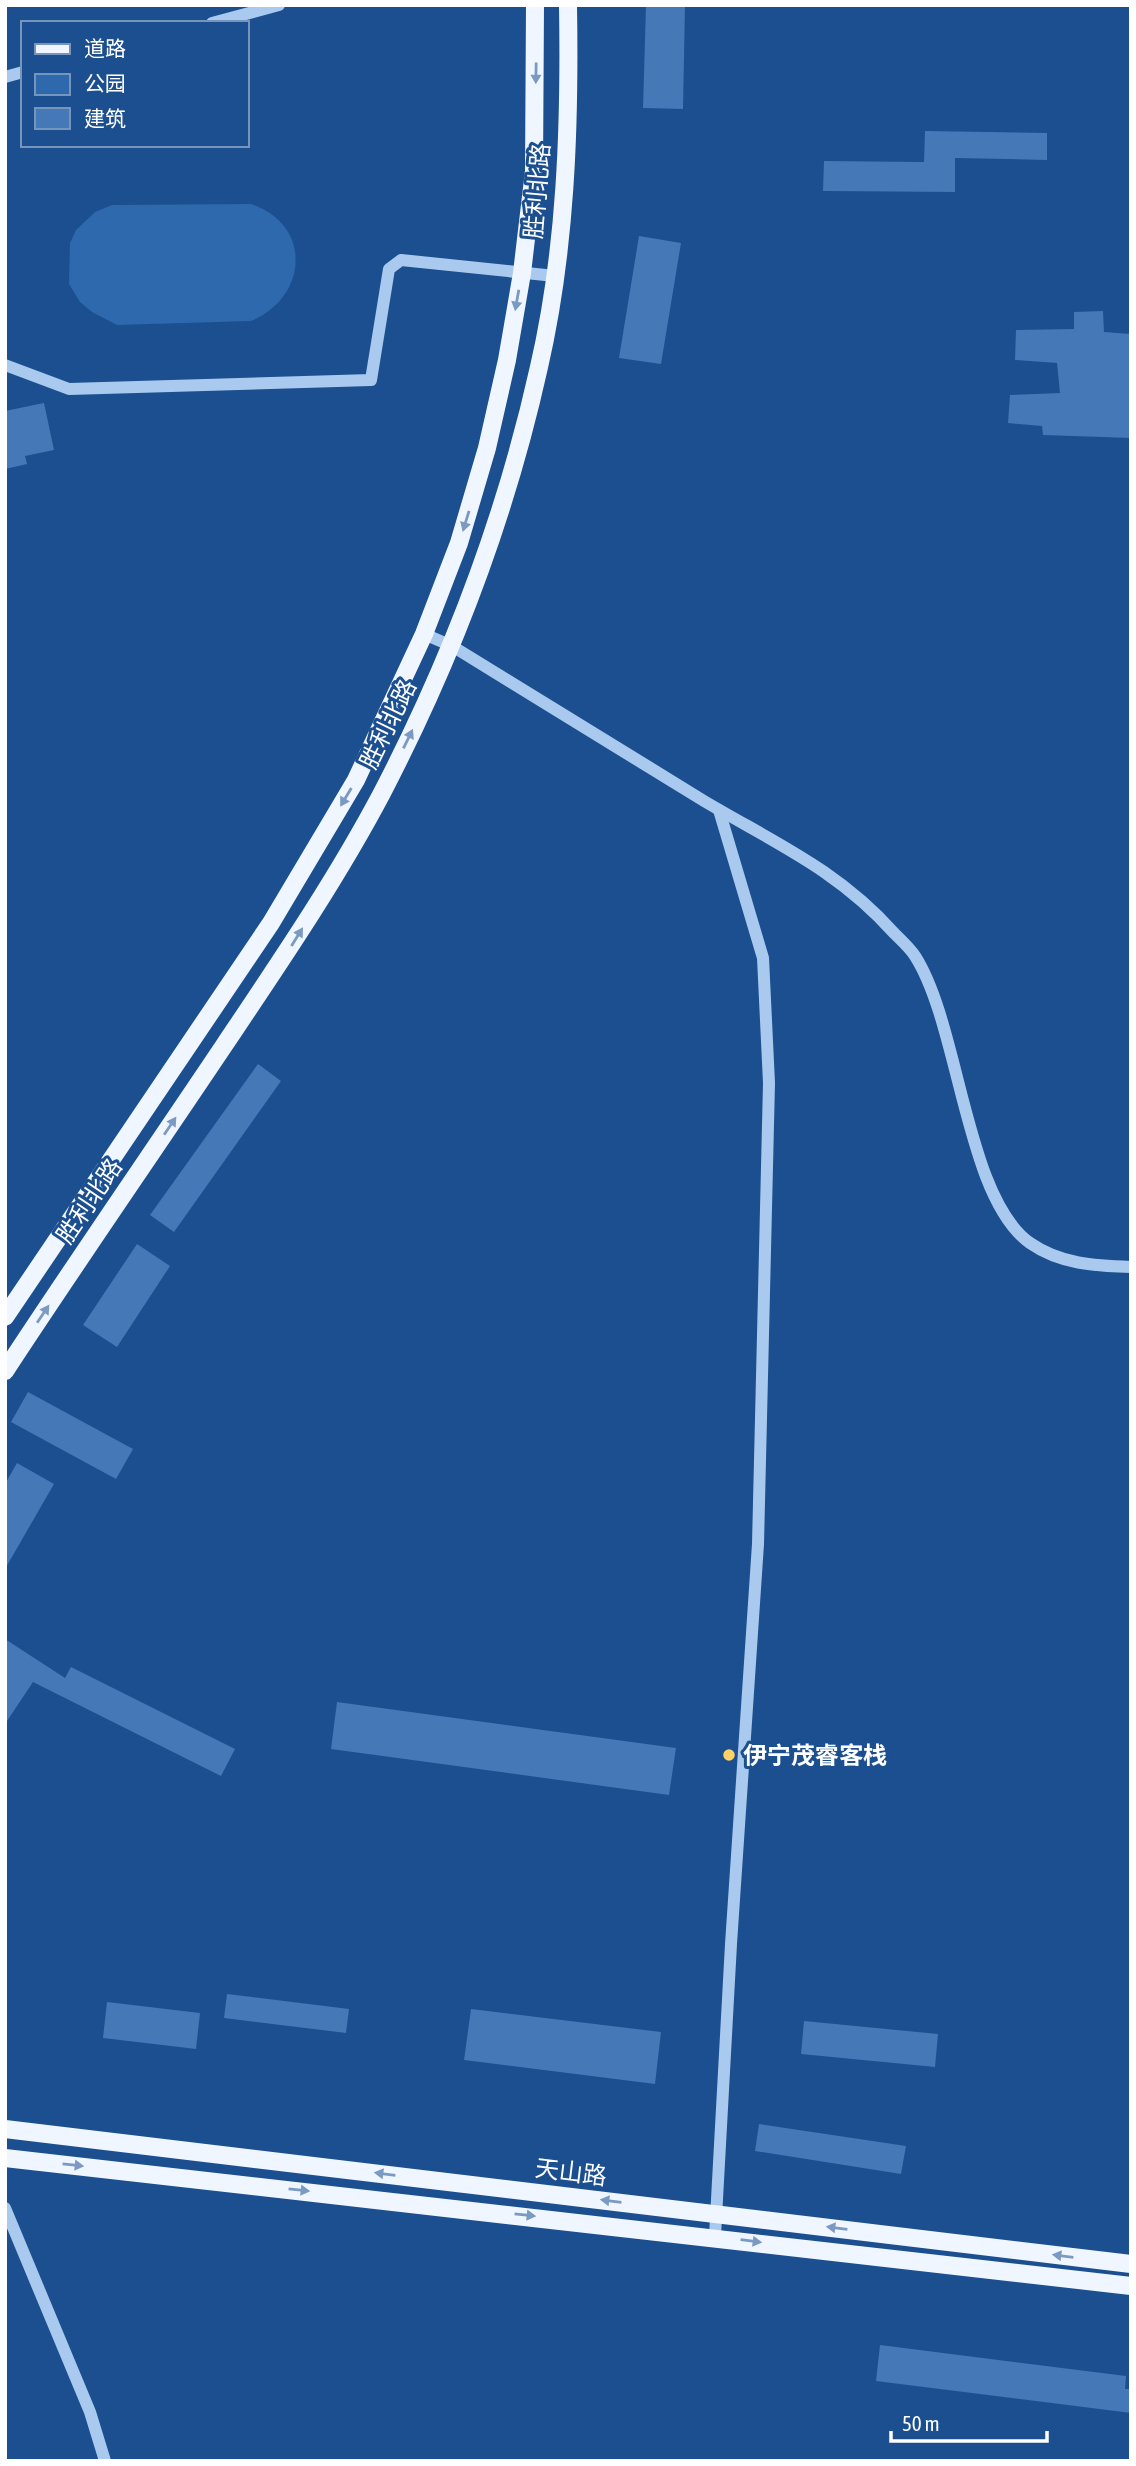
<svg xmlns="http://www.w3.org/2000/svg" width="1136" height="2466" viewBox="0 0 1136 2466" font-family="'Asap Condensed','Noto Sans SC',sans-serif">
<rect width="100%" height="100%" fill="#1b4f8f"/>
<!-- green -->
<path fill="#2e69ad" d="M251 204C313 225 308 297 251 321L117 325 92 312 80 302 69 284 70 243 76 230 95 212 112 205Z"/>
<!-- building -->
<g fill="#4478b7">
<polygon points="646,5 685,5 683,109 643,108"/>
<polygon points="925,131 1047,133 1047,160 955,158 955,192 823,191 824,161 924,162"/>
<polygon points="639,236 681,243 661,364 619,358"/>
<polygon points="1103,311 1104,332 1131,334 1131,438 1043,435 1042,426 1008,423 1010,395 1060,393 1057,363 1015,360 1016,330 1074,329 1074,312"/>
<polygon points="44,403 54,450 25,456 27,464 5,469 5,411"/>
<polygon points="258,1064 281,1081 174,1232 150,1215"/>
<polygon points="137,1244 170,1266 117,1347 83,1325"/>
<polygon points="28,1392 133,1449 116,1479 11,1422"/>
<polygon points="17,1463 54,1484 5,1569 5,1484"/>
<polygon points="5,1639 65,1678 71,1667 235,1749 221,1776 33,1682 5,1724"/>
<polygon points="337,1702 676,1748 669,1795 331,1749"/>
<polygon points="227,1994 349,2009 346,2033 224,2018"/>
<polygon points="107,2002 200,2013 196,2049 103,2038"/>
<polygon points="471,2009 661,2032 655,2084 464,2060"/>
<polygon points="804,2021 938,2034 935,2067 801,2054"/>
<polygon points="759,2124 906,2146 901,2174 755,2151"/>
<polygon points="880,2345 1126,2376 1125,2389 1131,2389 1131,2413 876,2381"/>
</g>
<g fill="none" stroke-linecap="round" stroke-linejoin="round">
<!-- minor -->
<g stroke="#a9c9ee" stroke-width="12">
<polyline points="212,23 279,5"/>
<polyline points="5,77 23,72"/>
<polyline points="5,365 69,389 371,380 389,269 401,260 555,276"/>
<path d="M424 634 452 646C536 698 620 750 704 801 775 843 838 870 894 933 901 940 910 948 915 956 960 1026 965 1197 1030 1243 1060 1264 1095 1266 1131 1267"/>
<polyline points="5,2208 90,2412 105,2461"/>
<polyline points="715,2236 731,1944 758,1544 769,1083 763,958 719,810"/>
</g>
<!-- major -->
<g stroke="#f0f6ff" stroke-width="18">
<polyline points="5,1317 271,923 356,780 424,634 459,543 487,448 507,360 522,273 534,171 535,5"/>
<path d="M5 1371C77 1261 152 1153 225 1044 280 962 336 880 382 793 452 658 506 516 539 367 566 250 570 126 568 5"/>
<polyline points="5,2129 1131,2264"/>
<polyline points="5,2158 1131,2286"/>
</g>
</g>
<!-- one-way arrows -->
<defs><path id="oneway-solid" d="M-6-.8H1V-3.2L6.5 0L1 3.2V.8H-6Z" transform="scale(1.75)"/></defs>
<g fill="#7b9ac1">
<use href="#oneway-solid" transform="translate(536 73) rotate(91)"/>
<use href="#oneway-solid" transform="translate(517 300) rotate(100)"/>
<use href="#oneway-solid" transform="translate(466 521) rotate(107)"/>
<use href="#oneway-solid" transform="translate(408 739) rotate(-64)"/>
<use href="#oneway-solid" transform="translate(346 797) rotate(121)"/>
<use href="#oneway-solid" transform="translate(297 937) rotate(-58)"/>
<use href="#oneway-solid" transform="translate(170 1126) rotate(-56)"/>
<use href="#oneway-solid" transform="translate(43 1314) rotate(-56)"/>
<use href="#oneway-solid" transform="translate(73 2165) rotate(6)"/>
<use href="#oneway-solid" transform="translate(385 2174) rotate(-173)"/>
<use href="#oneway-solid" transform="translate(299 2190) rotate(6)"/>
<use href="#oneway-solid" transform="translate(611 2201) rotate(-173)"/>
<use href="#oneway-solid" transform="translate(525 2215) rotate(6)"/>
<use href="#oneway-solid" transform="translate(837 2228) rotate(-173)"/>
<use href="#oneway-solid" transform="translate(751 2241) rotate(7)"/>
<use href="#oneway-solid" transform="translate(1063 2256) rotate(-173)"/>
</g>
<!-- markers -->
<circle fill="#ffd166" stroke="#1b4f8f" stroke-width="2.5" cx="729" cy="1755" r="7"/>
<g text-anchor="middle" dominant-baseline="central" stroke-width="6" stroke-linejoin="round" paint-order="stroke">
<!-- street labels -->
<g font-size="24" fill="#fff" stroke="#1b4f8f">
<text transform="translate(537 191) rotate(-85)">胜利北路</text>
<text transform="translate(388 724) rotate(-64)">胜利北路</text>
<text transform="translate(89 1201) rotate(-56)">胜利北路</text>
<text transform="translate(571 2172) rotate(7)">天山路</text>
</g>
<!-- poi labels -->
<g font-size="24" font-weight="bold" fill="#fff" stroke="#1b4f8f" text-anchor="start">
<text x="743" y="1755">伊宁茂睿客栈</text>
</g>
</g>
<!-- border -->
<rect width="1136" height="2466" fill="none" stroke="#ffffff" stroke-width="14"/>
<!-- legend -->
<rect x="21" y="21" width="228" height="126" fill="#1b4f8f" stroke="#7695bc" stroke-width="2"/>
<rect x="35" y="44" width="35" height="10" fill="#f0f6ff" stroke="#7695bc" stroke-width="2"/>
<text x="84" y="56" font-size="21" fill="#ffffff">道路</text>
<rect x="35" y="74" width="35" height="21" fill="#2e69ad" stroke="#7695bc" stroke-width="2"/>
<text x="84" y="91" font-size="21" fill="#ffffff">公园</text>
<rect x="35" y="108" width="35" height="21" fill="#4478b7" stroke="#7695bc" stroke-width="2"/>
<text x="84" y="126" font-size="21" fill="#ffffff">建筑</text>
<!-- scale -->
<path d="M891 2431v10h156v-10" fill="none" stroke="#ffffff" stroke-width="3.5"/>
<text x="902" y="2431" font-size="21" fill="#ffffff" stroke="#1b4f8f" stroke-width="5" paint-order="stroke">50 m</text>
</svg>
